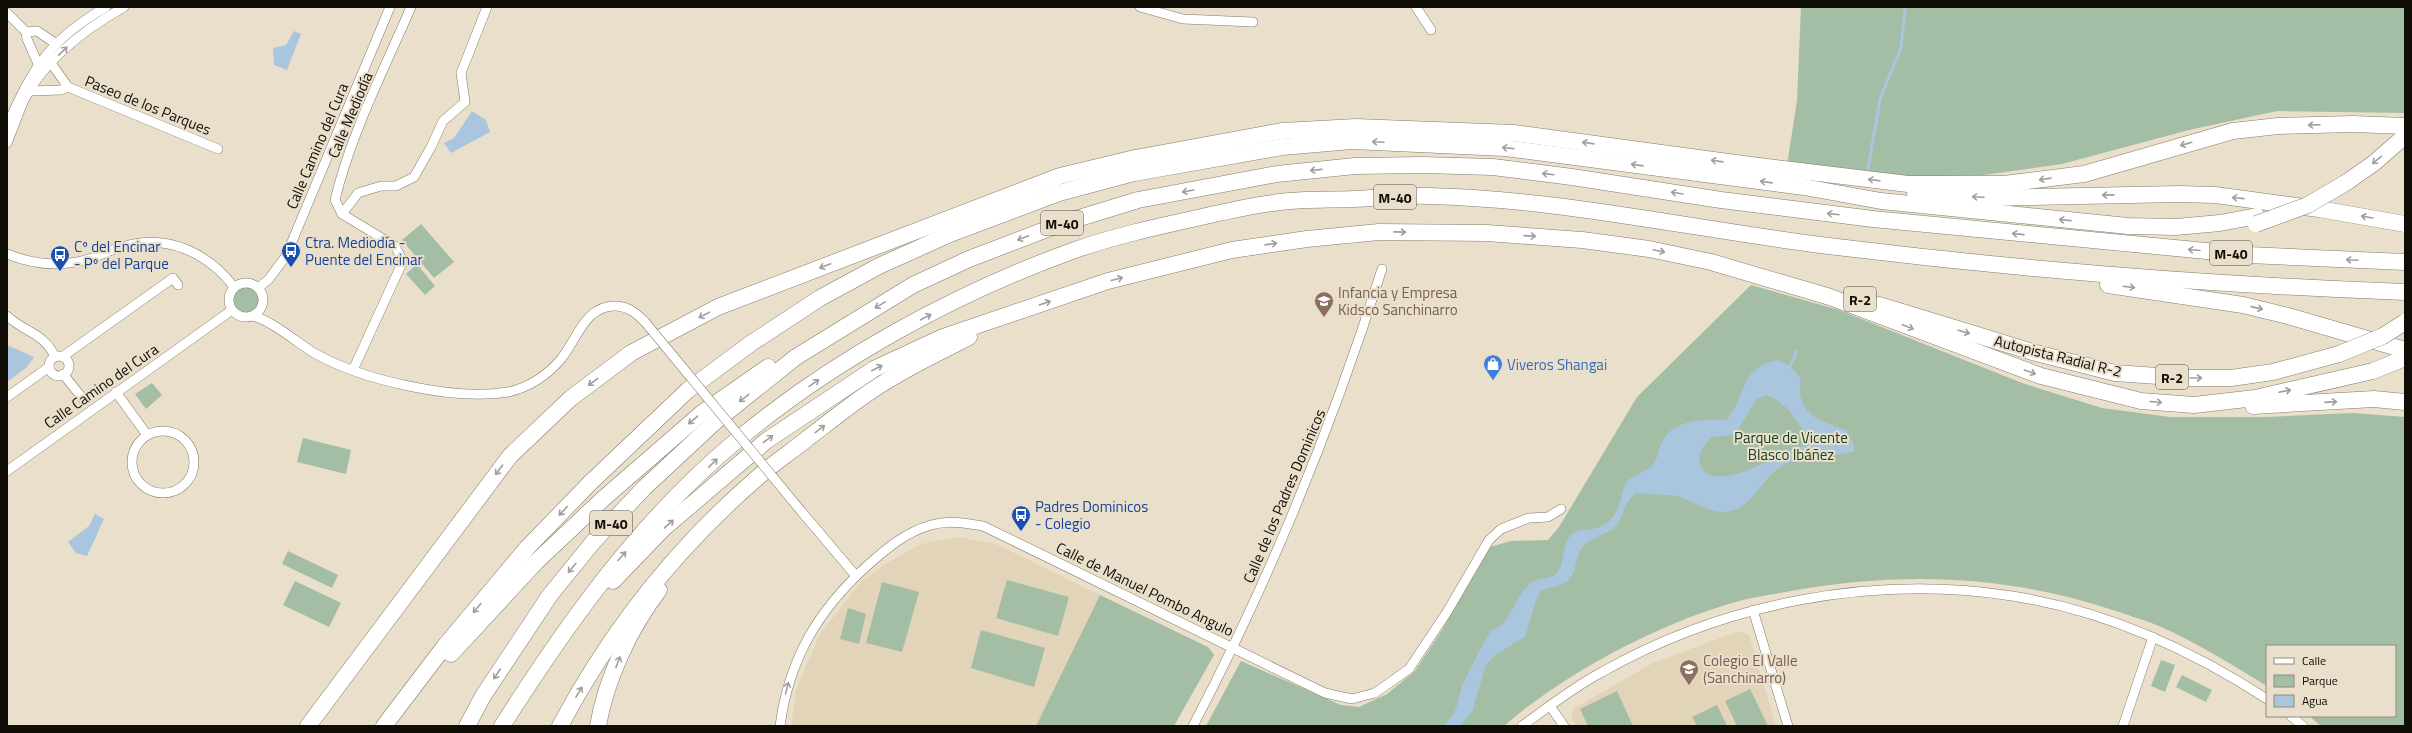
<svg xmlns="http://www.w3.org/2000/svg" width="2412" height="733" viewBox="0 0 2412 733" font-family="'Titillium Web',sans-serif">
<rect width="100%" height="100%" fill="#e9dfcb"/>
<!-- built -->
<g fill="#e2d4b9">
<polygon points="959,537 996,544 1100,595 1036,726 791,726 797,687 820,634 861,582 887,563 921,544"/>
<polygon points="1739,631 1749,635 1776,726 1577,726 1571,718 1573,709 1653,663"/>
</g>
<!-- green -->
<g fill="#a3bea5">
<polygon points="1801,7 2405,7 2405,113 2277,111 2189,130 2062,164 1984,175 1890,177 1787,165 1797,101"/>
<polygon points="421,224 454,262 434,278 402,240"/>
<polygon points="417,264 435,286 425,295 406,274"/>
<path d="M1751 285 1839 310 2022 383 2102 408 2170 417H2266L2353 413 2405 417V726H2321L2309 716H2395V646H2267V686C2232 665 2196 642 2159 626 2145 620 2130 616 2116 611 2008 575 1903 571 1791 591 1775 594 1758 596 1743 600 1663 621 1566 672 1504 726H1206L1241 661 1341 705 1359 707 1387 694 1415 671 1442 630 1490 547 1511 541 1548 540 1559 527 1637 397Z"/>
<circle cx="246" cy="300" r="13"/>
<polygon points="152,383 162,395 146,409 135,394"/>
<polygon points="303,438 351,450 346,474 297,462"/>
<polygon points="288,551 338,575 332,588 282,564"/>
<polygon points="1007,580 1069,597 1058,636 996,618"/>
<polygon points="295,581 341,603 329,627 283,605"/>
<polygon points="882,582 919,592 902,652 866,643"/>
<polygon points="1100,595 1208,647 1214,655 1174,726 1036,726"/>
<polygon points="848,608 866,614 859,644 840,639"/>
<polygon points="981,630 1045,648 1034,687 971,668"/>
<polygon points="2161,660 2175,665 2165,692 2151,686"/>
<polygon points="2182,675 2212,690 2206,702 2176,687"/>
<polygon points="1750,689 1768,726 1737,726 1725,701"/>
<polygon points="1617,691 1633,726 1588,726 1580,709"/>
<polygon points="1717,705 1727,726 1697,726 1692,717"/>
</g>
<!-- water -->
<g fill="#aac5de" fill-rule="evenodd">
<polygon points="294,31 301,34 287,70 274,65 273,48 286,45"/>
<polygon points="472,111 486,120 490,132 451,153 444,143 454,138"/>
<polygon points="7,345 34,357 27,367 7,382"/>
<path d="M1778 360 1790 366 1800 377C1801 382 1800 387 1800 393 1803 418 1826 423 1846 430L1854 445V451C1834 458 1799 456 1783 465 1766 475 1756 498 1739 508 1716 520 1697 501 1676 496 1663 494 1649 495 1636 493 1623 504 1626 511 1617 524 1608 536 1591 536 1582 548 1574 557 1578 577 1564 583 1557 587 1548 587 1541 591L1536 600 1525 637 1495 655 1486 665 1472 712 1460 726H1443C1457 713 1457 706 1461 689 1463 682 1486 638 1490 632 1493 629 1498 628 1501 625 1515 613 1517 589 1536 580 1542 577 1550 580 1556 574 1566 564 1561 545 1571 535 1580 527 1587 531 1597 528 1618 522 1620 499 1626 482 1634 476 1646 471 1652 465 1659 458 1658 450 1662 442 1673 419 1704 419 1726 420 1748 397 1737 368 1778 360ZM1766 395C1794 406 1792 421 1811 437L1810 444C1801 447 1793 449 1784 453 1767 461 1713 493 1701 466 1696 453 1704 446 1712 437L1732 435 1739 429 1756 399Z"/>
<polygon points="95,514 104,519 87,556 76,553 68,542 89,526"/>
</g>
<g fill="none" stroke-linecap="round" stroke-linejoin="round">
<!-- stream -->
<g stroke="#aac5de" stroke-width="3">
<polyline points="1868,169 1880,99 1901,48 1905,9"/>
<polyline points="1787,368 1790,366 1797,351"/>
</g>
<!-- street casing -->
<g stroke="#847b69" stroke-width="10">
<g id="street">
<polyline points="1140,7 1183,19 1253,22"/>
<polyline points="1416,7 1431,30"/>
<polyline points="7,13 26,32 27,39 38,64"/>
<polyline points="26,32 37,31 55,43"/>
<polyline points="51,63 68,87 218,149"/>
<polyline points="30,91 61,90 68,87"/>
<path d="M7 126C33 67 49 40 106 7"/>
<path d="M7 143C13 129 18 114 24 100 45 59 85 29 124 7"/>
<polyline points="342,214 358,193 381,186 396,186 414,177 431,147 443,121 465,102 461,73 487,7"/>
<path d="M7 254C32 264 59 267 85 260 98 257 111 249 125 246 168 234 208 253 234 287"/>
<circle cx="246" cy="300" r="17"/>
<polyline points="258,288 269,279 286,256 390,7"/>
<path d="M7 316C26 333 44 333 55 357"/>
<path d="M252 316C268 318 298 343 314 353 362 380 453 401 508 392 528 388 548 375 561 359 577 340 585 304 617 306 629 307 636 313 645 322"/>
<circle cx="59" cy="366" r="10"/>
<polyline points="62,357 173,278 178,285"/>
<path d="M353 370 403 261 395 246 342 214 335 200C351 133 384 70 411 7"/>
<polyline points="63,374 84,400"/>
<polyline points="116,392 147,435"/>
<polyline points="7,397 49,367"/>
<circle cx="163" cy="462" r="31"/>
<polyline points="7,471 232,310"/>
<polyline points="801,511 856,576"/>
<polyline points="1753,610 1788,726"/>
<polyline points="1550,706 1564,726"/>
<polyline points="2291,716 2303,726"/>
<path d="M780 726C789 659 818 610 868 565 887 548 906 532 931 525 949 520 965 523 983 526L1325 693 1352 699 1375 693 1409 669 1447 612 1489 540 1501 529 1529 518 1548 517 1561 509"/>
<path d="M1193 726C1270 579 1332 427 1382 269"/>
<path d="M1522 726C1548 707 1574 687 1602 672 1724 603 1873 574 2012 596 2103 610 2190 649 2267 699"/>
<polyline points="2123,726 2153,637"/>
</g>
</g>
<!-- highway casing -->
<g stroke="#847b69" stroke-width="17">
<g id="highway">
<polyline points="2347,182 2374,163 2405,136"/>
<polyline points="1915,194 1990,198 2180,194 2215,195 2319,209 2405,224"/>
<polyline points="2108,285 2243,305 2288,316 2405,350"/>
<polyline points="1879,305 2036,353 2115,373 2186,378 2231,378 2273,372 2339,354"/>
<polyline points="2253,406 2374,399 2405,402"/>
<polyline points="613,581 663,529 766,441 874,369 943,337 1108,281 1232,250 1307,239 1379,232 1487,233 1582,240 1649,249 1711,262 1830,297 2041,376 2141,401 2194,405 2255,398 2373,371 2405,358"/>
<polyline points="451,654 536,562 604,498 702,413 768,367"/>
<polyline points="308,726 510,456 571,398 631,353 718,307 1060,176 1135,158 1282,131 1356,127 1514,133 1743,164 1908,184 2004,184 2084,174 2233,131 2278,126 2353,124 2405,126"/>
<polyline points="384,726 444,647 527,548 590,483 688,390 750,344 820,298 879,266 950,234 1059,193 1134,173 1282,147 1352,141 1505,148 1804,187 1881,201 2128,226 2176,227 2220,223 2257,216"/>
<polyline points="467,726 483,696 550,595 594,541 644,488 716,421 796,357 913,285 969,259 1063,223 1138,200 1277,174 1355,166 1423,165 1493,167 1572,177 1721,200 1873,219 2248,255 2405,262"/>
<path d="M502 726C568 622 640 521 736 441 833 360 955 293 1075 250 1115 236 1156 227 1197 218 1224 212 1253 205 1280 202 1304 199 1330 200 1354 199 1379 198 1403 195 1428 196 1565 199 1701 231 1837 247 2025 270 2215 285 2405 292"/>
<path d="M560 726C610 632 675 549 756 479 772 464 791 452 808 438 837 416 866 392 897 375 920 361 945 350 969 337"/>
<path d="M598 726C606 679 630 628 659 590"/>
</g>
</g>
<!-- street -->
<use href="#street" stroke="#fff" stroke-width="9"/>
<!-- highway -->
<use href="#highway" stroke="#fff" stroke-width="16"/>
<!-- street-bridge casing -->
<g stroke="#847b69" stroke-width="10" stroke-linecap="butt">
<polyline id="street-bridge" points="645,322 801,511"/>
</g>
<!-- highway-bridge casing -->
<g stroke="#847b69" stroke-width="17" stroke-linecap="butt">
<g id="highway-bridge">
<polyline points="2256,224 2308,205 2347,182"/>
<polyline points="2339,354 2383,336 2405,322"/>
</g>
</g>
<!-- street-bridge -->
<use href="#street-bridge" stroke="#fff" stroke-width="9"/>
<!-- highway-bridge -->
<use href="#highway-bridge" stroke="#fff" stroke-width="16"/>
</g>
<!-- one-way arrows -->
<defs><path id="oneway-shaft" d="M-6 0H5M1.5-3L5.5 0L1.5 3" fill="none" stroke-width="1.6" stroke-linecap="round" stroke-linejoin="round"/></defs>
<g stroke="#9f9e9c">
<use href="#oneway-shaft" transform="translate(63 51) rotate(-44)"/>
<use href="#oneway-shaft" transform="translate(2314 125) rotate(178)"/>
<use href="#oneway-shaft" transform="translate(1378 142) rotate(-177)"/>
<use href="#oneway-shaft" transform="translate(1588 143) rotate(-172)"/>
<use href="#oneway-shaft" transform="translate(2186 144) rotate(164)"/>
<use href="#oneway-shaft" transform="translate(1508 148) rotate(-174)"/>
<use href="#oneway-shaft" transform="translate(2377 160) rotate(141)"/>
<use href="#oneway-shaft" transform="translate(1717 161) rotate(-172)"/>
<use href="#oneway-shaft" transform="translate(1637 165) rotate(-172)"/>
<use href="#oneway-shaft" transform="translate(1316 170) rotate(174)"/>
<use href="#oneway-shaft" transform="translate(1548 174) rotate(-173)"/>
<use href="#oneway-shaft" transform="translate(2045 179) rotate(172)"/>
<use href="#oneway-shaft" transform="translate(1874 180) rotate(-173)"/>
<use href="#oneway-shaft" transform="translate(1766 182) rotate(-172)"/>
<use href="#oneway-shaft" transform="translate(1188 191) rotate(170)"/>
<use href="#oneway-shaft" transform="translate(1677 193) rotate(-171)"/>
<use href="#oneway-shaft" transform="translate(2108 195) rotate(179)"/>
<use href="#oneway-shaft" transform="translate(1978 197) rotate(-177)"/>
<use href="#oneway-shaft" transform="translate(2238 198) rotate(-174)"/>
<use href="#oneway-shaft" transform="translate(1833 214) rotate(-173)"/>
<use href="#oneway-shaft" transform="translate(2367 217) rotate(-170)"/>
<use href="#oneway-shaft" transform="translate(2065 220) rotate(-174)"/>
<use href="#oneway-shaft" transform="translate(1400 232) rotate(1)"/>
<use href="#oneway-shaft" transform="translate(2018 234) rotate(-174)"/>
<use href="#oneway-shaft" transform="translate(1530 236) rotate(4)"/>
<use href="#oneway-shaft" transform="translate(1023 238) rotate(159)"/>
<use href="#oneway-shaft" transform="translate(1271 244) rotate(-8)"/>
<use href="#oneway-shaft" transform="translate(2194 250) rotate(-175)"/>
<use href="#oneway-shaft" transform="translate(1659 251) rotate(12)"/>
<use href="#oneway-shaft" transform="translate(2352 260) rotate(-177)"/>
<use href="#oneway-shaft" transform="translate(825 266) rotate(159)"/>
<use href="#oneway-shaft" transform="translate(1117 279) rotate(-15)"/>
<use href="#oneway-shaft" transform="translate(2129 287) rotate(7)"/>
<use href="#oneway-shaft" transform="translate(1045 303) rotate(-19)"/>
<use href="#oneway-shaft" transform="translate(880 305) rotate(149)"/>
<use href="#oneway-shaft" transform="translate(2257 308) rotate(13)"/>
<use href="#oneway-shaft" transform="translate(704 315) rotate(152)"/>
<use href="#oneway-shaft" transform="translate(926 317) rotate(-28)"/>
<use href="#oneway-shaft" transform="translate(1908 327) rotate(21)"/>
<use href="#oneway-shaft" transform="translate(1964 332) rotate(16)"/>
<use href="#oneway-shaft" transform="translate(877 368) rotate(-27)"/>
<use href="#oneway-shaft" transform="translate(2030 372) rotate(20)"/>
<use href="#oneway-shaft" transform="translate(2196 378)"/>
<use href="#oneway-shaft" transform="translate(593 382) rotate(143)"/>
<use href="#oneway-shaft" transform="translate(814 383) rotate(-35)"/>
<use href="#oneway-shaft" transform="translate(2285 391) rotate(-12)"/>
<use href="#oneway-shaft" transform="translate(744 398) rotate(142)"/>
<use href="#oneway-shaft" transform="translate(2156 402) rotate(5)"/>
<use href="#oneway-shaft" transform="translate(2331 402) rotate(-4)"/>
<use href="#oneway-shaft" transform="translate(693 420) rotate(139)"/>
<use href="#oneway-shaft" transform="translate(820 429) rotate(-38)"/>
<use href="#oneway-shaft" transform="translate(768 439) rotate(-36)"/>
<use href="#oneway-shaft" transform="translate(713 463) rotate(-44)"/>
<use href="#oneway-shaft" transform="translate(499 470) rotate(127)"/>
<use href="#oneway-shaft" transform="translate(563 511) rotate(134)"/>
<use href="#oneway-shaft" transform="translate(669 524) rotate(-41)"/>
<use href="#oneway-shaft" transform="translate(622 556) rotate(-48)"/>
<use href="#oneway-shaft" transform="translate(572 568) rotate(130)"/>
<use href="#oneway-shaft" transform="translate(477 608) rotate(130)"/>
<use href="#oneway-shaft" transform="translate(618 662) rotate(-70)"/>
<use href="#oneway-shaft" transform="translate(497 674) rotate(123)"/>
<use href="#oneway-shaft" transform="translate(787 688) rotate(-76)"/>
<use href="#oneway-shaft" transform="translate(579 692) rotate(-59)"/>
</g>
<!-- icons -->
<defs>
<g id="bus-pin" transform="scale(1)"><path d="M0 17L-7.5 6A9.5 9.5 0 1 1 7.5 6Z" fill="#1a4fb4" stroke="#e9dfcb"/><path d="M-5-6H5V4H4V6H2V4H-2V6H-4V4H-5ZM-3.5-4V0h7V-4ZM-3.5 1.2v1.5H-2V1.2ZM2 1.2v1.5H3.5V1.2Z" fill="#fff"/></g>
<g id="school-pin" transform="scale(1)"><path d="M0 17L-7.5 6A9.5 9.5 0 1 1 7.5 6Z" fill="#8d6e63" stroke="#e9dfcb"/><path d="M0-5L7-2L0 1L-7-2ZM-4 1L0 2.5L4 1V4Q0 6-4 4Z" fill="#fff"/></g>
<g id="shop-pin" transform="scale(1)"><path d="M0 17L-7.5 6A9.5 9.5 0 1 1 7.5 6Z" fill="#3f7fe0" stroke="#e9dfcb"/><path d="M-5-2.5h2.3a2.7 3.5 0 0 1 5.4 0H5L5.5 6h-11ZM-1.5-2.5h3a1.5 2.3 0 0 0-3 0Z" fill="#fff"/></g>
</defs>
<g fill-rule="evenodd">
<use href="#bus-pin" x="291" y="251"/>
<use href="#bus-pin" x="60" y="255"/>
<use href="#school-pin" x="1324" y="301"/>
<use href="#shop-pin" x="1493" y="364"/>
<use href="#bus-pin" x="1021" y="515"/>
<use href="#school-pin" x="1689" y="669"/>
</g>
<g text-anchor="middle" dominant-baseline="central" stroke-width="4" stroke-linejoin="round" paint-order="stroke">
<!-- shield labels -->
<g fill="#e9dfcb" stroke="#514c42" stroke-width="1">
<rect x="1374" y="185" width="42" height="24" rx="3"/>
<rect x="1041" y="211" width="42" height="24" rx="3"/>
<rect x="2210" y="241" width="42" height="24" rx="3"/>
<rect x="1844" y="287" width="32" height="24" rx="3"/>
<rect x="2156" y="365" width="32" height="24" rx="3"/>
<rect x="590" y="511" width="42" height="24" rx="3"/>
</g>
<g font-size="14" font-weight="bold" fill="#100d07">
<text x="1395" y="197">M-40</text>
<text x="1062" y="223">M-40</text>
<text x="2231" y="253">M-40</text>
<text x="1860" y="299">R-2</text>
<text x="2172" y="377">R-2</text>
<text x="611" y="523">M-40</text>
</g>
<!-- street labels -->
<g font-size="15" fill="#100d07" stroke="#e9dfcb">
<text transform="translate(148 105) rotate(22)">Paseo de los Parques</text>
<text transform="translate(350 115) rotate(-67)">Calle Mediodía</text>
<text transform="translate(317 146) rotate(-67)">Calle Camino del Cura</text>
<text transform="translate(2058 356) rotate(14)">Autopista Radial R-2</text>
<text transform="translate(101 386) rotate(-35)">Calle Camino del Cura</text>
<text transform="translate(1284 496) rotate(-67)">Calle de los Padres Dominicos</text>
<text transform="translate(1145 589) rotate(26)">Calle de Manuel Pombo Angulo</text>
</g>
<!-- transit labels -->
<g font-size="15" fill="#164399" stroke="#e9dfcb" text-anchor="start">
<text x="305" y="242">Ctra. Mediodía -<tspan x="305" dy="17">Puente del Encinar</tspan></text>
<text x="74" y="246">Cº del Encinar<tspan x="74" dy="17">- Pº del Parque</tspan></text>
<text x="1035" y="506">Padres Dominicos<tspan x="1035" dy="17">- Colegio</tspan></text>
</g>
<!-- education labels -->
<g font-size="15" fill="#785e54" stroke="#e9dfcb" text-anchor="start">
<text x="1338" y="292">Infancia y Empresa<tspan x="1338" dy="17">Kidsco Sanchinarro</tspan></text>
<text x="1703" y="660">Colegio El Valle<tspan x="1703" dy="17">(Sanchinarro)</tspan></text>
</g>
<!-- shop labels -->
<g font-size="15" fill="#366cbe" stroke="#e9dfcb" text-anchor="start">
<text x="1507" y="364">Viveros Shangai</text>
</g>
<!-- park labels -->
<g font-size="15" fill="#184320" stroke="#e9dfcb">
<text x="1791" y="437">Parque de Vicente<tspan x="1791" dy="17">Blasco Ibáñez</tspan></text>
</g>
</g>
<!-- border -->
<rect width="2412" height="733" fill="none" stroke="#100d07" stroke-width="16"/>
<!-- legend -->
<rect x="2266" y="645" width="130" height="72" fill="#e9dfcb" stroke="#928b7d"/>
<rect x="2274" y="658" width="20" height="6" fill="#ffffff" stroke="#928b7d"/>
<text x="2302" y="665" font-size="12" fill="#100d07">Calle</text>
<rect x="2274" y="675" width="20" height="12" fill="#a3bea5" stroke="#928b7d"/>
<text x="2302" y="685" font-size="12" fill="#100d07">Parque</text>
<rect x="2274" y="695" width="20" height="12" fill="#aac5de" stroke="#928b7d"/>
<text x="2302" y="705" font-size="12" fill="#100d07">Agua</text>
</svg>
